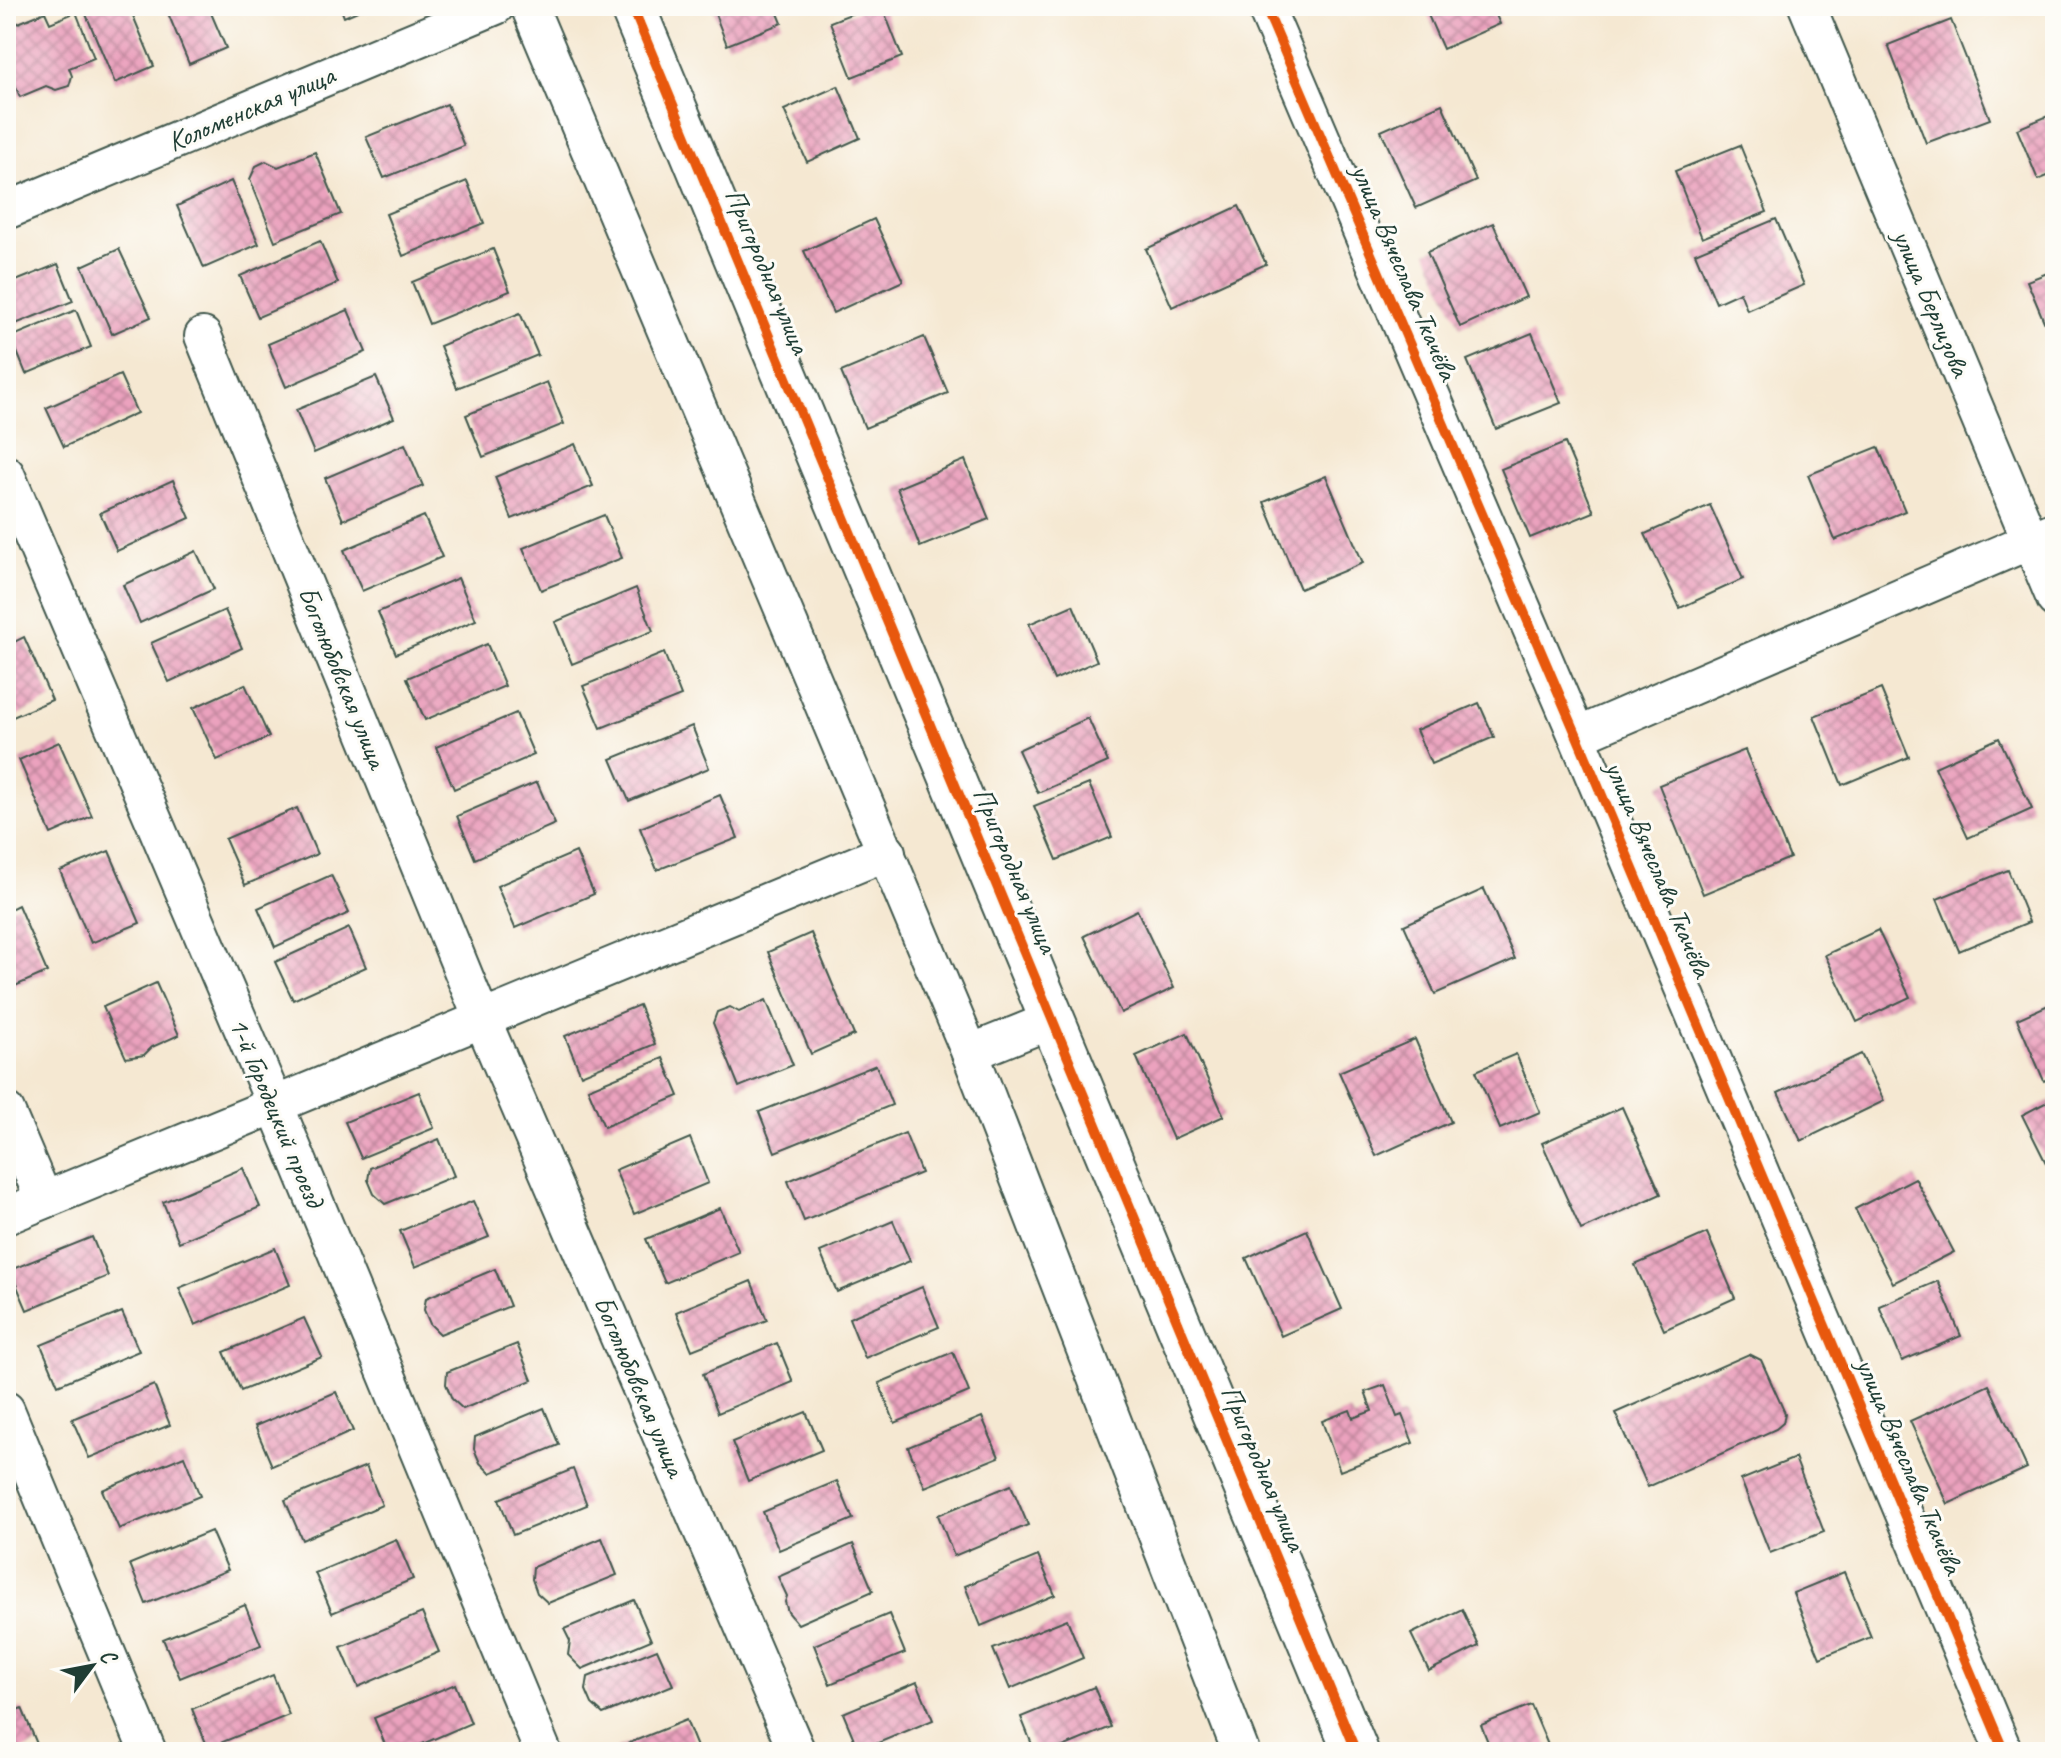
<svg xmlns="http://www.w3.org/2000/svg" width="2061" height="1758" viewBox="0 0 2061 1758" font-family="Caveat,sans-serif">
<defs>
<pattern id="building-cross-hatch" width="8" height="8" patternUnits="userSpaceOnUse" patternTransform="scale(2)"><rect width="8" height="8" fill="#eba2be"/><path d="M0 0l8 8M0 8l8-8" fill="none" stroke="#be859b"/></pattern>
</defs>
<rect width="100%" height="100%" fill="#fdfcf7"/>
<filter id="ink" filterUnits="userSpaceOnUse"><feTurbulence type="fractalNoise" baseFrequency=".0125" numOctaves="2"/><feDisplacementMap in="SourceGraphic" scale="16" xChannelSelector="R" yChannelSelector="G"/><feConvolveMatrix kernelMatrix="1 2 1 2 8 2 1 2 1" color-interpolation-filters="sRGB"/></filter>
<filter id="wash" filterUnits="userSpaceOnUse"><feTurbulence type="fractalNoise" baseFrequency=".006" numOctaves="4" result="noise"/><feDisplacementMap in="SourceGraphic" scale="32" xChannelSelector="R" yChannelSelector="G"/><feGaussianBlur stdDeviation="1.8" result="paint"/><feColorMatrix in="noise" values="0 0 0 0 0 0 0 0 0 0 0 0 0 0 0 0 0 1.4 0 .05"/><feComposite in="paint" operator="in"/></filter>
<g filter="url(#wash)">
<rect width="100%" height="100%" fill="#f5e8d2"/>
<g id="blocks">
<!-- building -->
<g fill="url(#building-cross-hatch)">
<polygon points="100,6 129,6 154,66 115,83 85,12"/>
<polygon points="165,6 208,6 226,48 189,64"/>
<polygon points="340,6 369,6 344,17"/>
<polygon points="712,6 775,6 782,23 727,45"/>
<polygon points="871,6 882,6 902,57 852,77 830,22"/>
<polygon points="1424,6 1492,6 1500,24 1443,49"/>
<polygon points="45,12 50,23 76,12 94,58 69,68 72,76 69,86 56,90 46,86 20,97 6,64 6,28"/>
<polygon points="1951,20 1990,119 1926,143 1888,45"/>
<polygon points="838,86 860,138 807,162 784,110"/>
<polygon points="447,104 464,146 384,178 366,137"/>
<polygon points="1442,104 1476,181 1416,208 1381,131"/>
<polygon points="2055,113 2055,173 2038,180 2017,129"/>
<polygon points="1740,145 1767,212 1702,238 1675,171"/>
<polygon points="315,152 341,214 275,241 250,179 256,166 266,161 278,167"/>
<polygon points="231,181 259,244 204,268 177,206"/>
<polygon points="467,181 484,223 403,256 386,214"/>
<polygon points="1239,206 1266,264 1172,307 1146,249"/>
<polygon points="874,219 903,281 833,313 804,251"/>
<polygon points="1776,219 1804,285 1747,310 1740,292 1716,303 1695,253"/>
<polygon points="1493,223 1526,297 1460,327 1427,252"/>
<polygon points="320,241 338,283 258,317 240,276"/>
<polygon points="119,249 151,317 112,334 82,266"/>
<polygon points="493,249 510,291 429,324 412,282"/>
<polygon points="58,264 73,301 8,327 6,285"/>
<polygon points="2055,270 2055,337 2051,338 2027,281"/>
<polygon points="76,310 91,347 26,374 11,337"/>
<polygon points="348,310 366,352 286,387 268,344"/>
<polygon points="520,313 538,355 457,388 440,346"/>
<polygon points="1532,333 1561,403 1496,429 1467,360"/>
<polygon points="924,337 948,393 865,428 841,372"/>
<polygon points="120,375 137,413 64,447 46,408"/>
<polygon points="376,377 394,418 314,453 296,410"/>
<polygon points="547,382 564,424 483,457 466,415"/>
<polygon points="1565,443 1594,512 1530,538 1501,469"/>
<polygon points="405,444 423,486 343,520 325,478"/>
<polygon points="575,444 593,486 512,519 495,477"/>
<polygon points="1878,447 1905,511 1835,540 1808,475"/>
<polygon points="965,460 989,519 920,547 897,488"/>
<polygon points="1326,476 1363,563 1300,589 1264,502"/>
<polygon points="173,480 190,518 117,551 100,513"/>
<polygon points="1710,505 1743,579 1680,608 1645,534"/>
<polygon points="604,515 622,558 541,590 523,548"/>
<polygon points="424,516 442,557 362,591 344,550"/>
<polygon points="196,551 214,589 140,623 123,585"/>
<polygon points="458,578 476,620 396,654 378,612"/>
<polygon points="636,588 653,631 572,664 555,622"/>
<polygon points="1073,605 1097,661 1054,680 1029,624"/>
<polygon points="225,610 242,648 169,682 151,643"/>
<polygon points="24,637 52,700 6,720 6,646"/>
<polygon points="487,644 505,686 425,720 407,678"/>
<polygon points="664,653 681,696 601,728 583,686"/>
<polygon points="245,684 269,737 217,760 193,708"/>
<polygon points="1881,689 1909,757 1842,785 1814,716"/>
<polygon points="1479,703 1494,737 1431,764 1416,730"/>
<polygon points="516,713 534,755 454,789 436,747"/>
<polygon points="1088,718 1108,762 1038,793 1018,750"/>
<polygon points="692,726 709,768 629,801 611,759"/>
<polygon points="1999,738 2032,809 1968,838 1935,767"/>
<polygon points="59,742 92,816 51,834 19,760"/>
<polygon points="1745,750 1790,858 1703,894 1659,785"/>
<polygon points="537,782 555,824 475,859 457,816"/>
<polygon points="1089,784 1112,837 1057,860 1034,806"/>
<polygon points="720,795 738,838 657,870 640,828"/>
<polygon points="297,808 317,854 245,885 225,839"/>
<polygon points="109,851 140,923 91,943 60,871"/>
<polygon points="576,852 594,894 515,928 497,886"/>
<polygon points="2008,870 2029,922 1959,951 1937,899"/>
<polygon points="331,875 349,913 275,947 258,908"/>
<polygon points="1484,889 1515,959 1435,994 1404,925"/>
<polygon points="18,905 47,972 6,990 6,911"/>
<polygon points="1137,910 1174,988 1121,1013 1084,936"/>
<polygon points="349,928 366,967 293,1000 275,962"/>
<polygon points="1878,930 1910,997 1857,1022 1825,955"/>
<polygon points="811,933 854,1035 811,1054 768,952"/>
<polygon points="156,983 179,1035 152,1047 144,1055 126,1058 103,1007"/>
<polygon points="766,1000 793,1065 739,1087 713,1023 717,1012 730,1007 739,1012"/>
<polygon points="2055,1002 2055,1076 2044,1081 2017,1019"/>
<polygon points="639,1005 655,1044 581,1075 565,1036"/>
<polygon points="1187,1033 1224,1116 1173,1139 1136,1056"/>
<polygon points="1415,1039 1451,1122 1376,1156 1339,1072"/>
<polygon points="1516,1054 1540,1112 1500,1129 1476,1071"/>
<polygon points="1861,1054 1884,1101 1801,1141 1778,1093"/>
<polygon points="663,1058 679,1096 604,1127 588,1089"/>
<polygon points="876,1065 892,1105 775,1152 759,1112"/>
<polygon points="419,1092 434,1128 361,1158 345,1122"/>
<polygon points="2055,1098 2055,1181 2022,1115"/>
<polygon points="1622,1107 1661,1194 1581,1230 1542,1143"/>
<polygon points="905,1133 921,1173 804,1221 788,1181"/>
<polygon points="690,1138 708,1183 634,1214 615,1170"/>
<polygon points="439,1139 454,1176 385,1204 374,1194 368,1180 370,1168"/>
<polygon points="243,1168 260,1207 179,1242 163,1202"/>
<polygon points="1915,1178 1954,1252 1893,1283 1855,1209"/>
<polygon points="473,1201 489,1237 415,1267 400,1231"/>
<polygon points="720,1208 739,1252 665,1283 646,1239"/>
<polygon points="893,1221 910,1261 837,1292 820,1252"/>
<polygon points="1307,1230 1342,1309 1281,1336 1246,1258"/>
<polygon points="1707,1233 1735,1298 1664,1330 1635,1265"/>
<polygon points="92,1237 108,1276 27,1310 10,1270"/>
<polygon points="275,1248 290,1285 195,1325 179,1288"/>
<polygon points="495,1269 510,1306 440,1334 430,1324 424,1310 426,1298"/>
<polygon points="751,1281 767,1320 692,1350 676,1312"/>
<polygon points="1938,1281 1961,1336 1902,1361 1879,1306"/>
<polygon points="922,1287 939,1327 865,1358 849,1318"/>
<polygon points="122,1312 139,1351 58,1385 41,1345"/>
<polygon points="304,1318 322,1357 241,1391 224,1352"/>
<polygon points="777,1343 793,1382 718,1413 703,1374"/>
<polygon points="517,1344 532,1380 463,1409 452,1399 446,1384 447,1372"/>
<polygon points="953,1352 969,1392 895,1423 879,1383"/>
<polygon points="1749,1354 1761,1360 1785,1413 1783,1423 1776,1429 1648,1487 1615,1413"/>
<polygon points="154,1385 170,1425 89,1458 72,1419"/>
<polygon points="1385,1385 1397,1417 1402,1415 1413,1443 1340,1471 1322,1421 1350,1410 1353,1418 1372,1411 1365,1392"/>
<polygon points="1989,1385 2027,1468 1948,1504 1910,1421"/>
<polygon points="336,1392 353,1431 272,1466 255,1426"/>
<polygon points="544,1408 559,1445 490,1473 480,1463 474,1449 475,1437"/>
<polygon points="806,1412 822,1450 748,1481 732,1442"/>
<polygon points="982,1417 999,1457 925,1487 908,1447"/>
<polygon points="184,1456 200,1496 119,1529 102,1490"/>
<polygon points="1795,1458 1824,1532 1770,1553 1741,1480"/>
<polygon points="366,1466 382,1505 302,1540 285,1500"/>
<polygon points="573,1469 587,1505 513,1535 499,1499"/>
<polygon points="837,1481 853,1519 779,1550 763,1512"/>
<polygon points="1011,1485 1028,1525 954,1556 938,1515"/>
<polygon points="211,1531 228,1570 146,1604 130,1564"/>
<polygon points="602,1538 617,1575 548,1603 537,1593 532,1579 533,1567"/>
<polygon points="396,1539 413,1579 332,1613 315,1573"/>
<polygon points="853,1544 873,1591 798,1624 788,1612 785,1602 787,1596 778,1577"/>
<polygon points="1038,1556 1055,1595 981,1626 965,1586"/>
<polygon points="1844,1572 1871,1637 1820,1658 1793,1593"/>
<polygon points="634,1600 651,1640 582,1669 568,1655 570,1641 564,1629"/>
<polygon points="245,1605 261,1645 180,1678 163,1639"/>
<polygon points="1462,1609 1479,1646 1429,1671 1411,1634"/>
<polygon points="422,1613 439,1652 358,1687 341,1647"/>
<polygon points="889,1614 905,1653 830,1684 814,1645"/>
<polygon points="1067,1619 1083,1658 1010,1689 993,1649"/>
<polygon points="657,1649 673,1685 603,1714 592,1704 586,1690 588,1677"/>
<polygon points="273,1675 289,1715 208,1748 192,1709"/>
<polygon points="917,1682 933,1720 859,1751 843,1713"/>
<polygon points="455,1684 471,1723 404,1752 388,1752 374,1718"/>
<polygon points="1094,1687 1111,1727 1051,1752 1035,1752 1021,1717"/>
<polygon points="1531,1705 1548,1745 1530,1752 1492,1752 1481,1725"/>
<polygon points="22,1708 37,1744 17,1752 6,1752 6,1714"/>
<polygon points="686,1720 699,1752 616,1752 617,1748"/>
</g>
</g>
</g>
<g filter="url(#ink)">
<use href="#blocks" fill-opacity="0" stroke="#3f574c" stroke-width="2"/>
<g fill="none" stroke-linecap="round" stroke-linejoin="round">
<!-- minor casing -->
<g stroke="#3f574c" stroke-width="40">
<g id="minor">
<polyline points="529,6 970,1053 1241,1752"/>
<polyline points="1265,6 1577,736 2004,1752"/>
<polyline points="1807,6 2055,599"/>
<polyline points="6,211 496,6"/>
<polyline points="203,336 482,1019 797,1752"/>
<polyline points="6,474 275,1105 543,1752"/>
<polyline points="1577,736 2055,530"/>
<polyline points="970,1053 1052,1020"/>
<polyline points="6,1111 44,1200"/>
<polyline points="6,1216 887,852"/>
<polyline points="6,1410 148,1752"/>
</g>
</g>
<!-- tertiary casing -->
<g stroke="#3f574c" stroke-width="48">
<polyline id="tertiary" points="632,6 1356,1752"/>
</g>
<!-- minor -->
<use href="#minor" stroke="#fff" stroke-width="36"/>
<!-- tertiary -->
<use href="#tertiary" stroke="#fff" stroke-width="44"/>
<!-- cycleway casing -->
<g stroke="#fdfcf7" stroke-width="15">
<g id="cycleway">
<polyline points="632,6 1356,1752"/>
<polyline points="1265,6 1577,736 2004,1752"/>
</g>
</g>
<!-- cycleway -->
<use href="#cycleway" stroke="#e8590c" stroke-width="10"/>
</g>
</g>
<g text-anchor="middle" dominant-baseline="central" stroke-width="6" stroke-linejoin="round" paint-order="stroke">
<!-- street labels -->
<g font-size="28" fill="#1f3d34" stroke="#fdfcf7">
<text transform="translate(251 108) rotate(-23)">Коломенская улица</text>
<text transform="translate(768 271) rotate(67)">Пригородная улица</text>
<text transform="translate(1405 272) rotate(67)">улица Вячеслава Ткачёва</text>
<text transform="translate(1932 303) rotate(67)">улица Берлизова</text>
<text transform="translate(343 677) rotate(68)">Боголюбовская улица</text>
<text transform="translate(1659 869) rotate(67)">улица Вячеслава Ткачёва</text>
<text transform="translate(1016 870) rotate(67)">Пригородная улица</text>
<text transform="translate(277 1112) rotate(67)">1-й Городецкий проезд</text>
<text transform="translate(640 1386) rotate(67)">Боголюбовская улица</text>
<text transform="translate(1910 1466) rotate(67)">улица Вячеслава Ткачёва</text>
<text transform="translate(1264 1468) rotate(67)">Пригородная улица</text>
</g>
</g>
<!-- margin -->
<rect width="2061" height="1758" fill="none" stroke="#fdfcf7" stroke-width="32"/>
<!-- north arrow -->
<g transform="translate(92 1666) rotate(58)" stroke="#fdfcf7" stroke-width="6" paint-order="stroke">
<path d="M0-6L14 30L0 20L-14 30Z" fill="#1f3d34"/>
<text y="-12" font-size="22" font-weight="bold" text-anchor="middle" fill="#1f3d34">С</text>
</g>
</svg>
